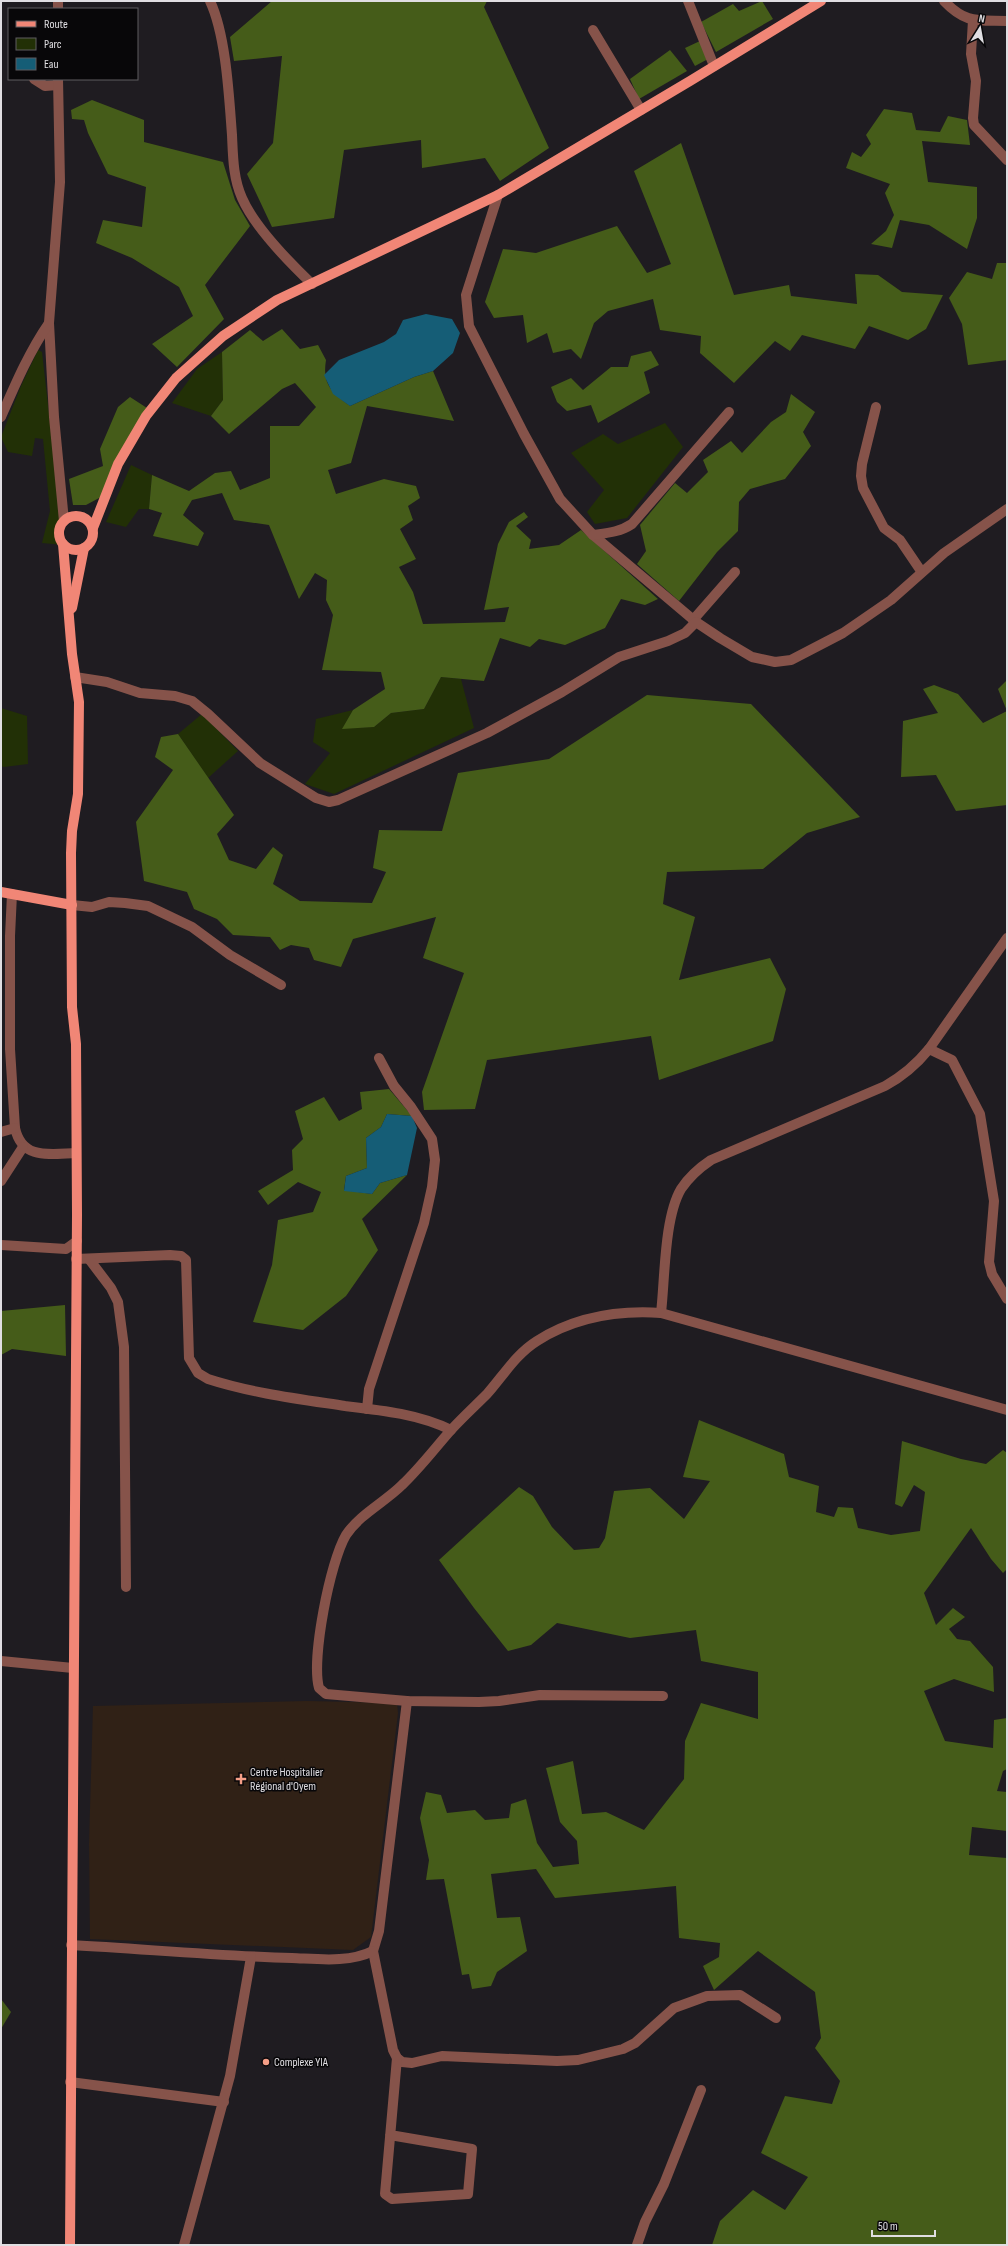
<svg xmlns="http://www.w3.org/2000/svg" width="1008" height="2246" viewBox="0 0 1008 2246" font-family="'Sofia Sans Condensed',sans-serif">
<rect width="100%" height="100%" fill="#1f1c21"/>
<!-- medical -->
<polygon fill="#302116" points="307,1701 397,1703 398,1713 371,1937 353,1950 90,1939 89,1844 93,1706"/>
<!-- green -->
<g fill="#223006">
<polygon points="38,350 42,352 64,545 42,543 50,511 43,439 35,438 32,456 8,452 1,437 21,386"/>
<polygon points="222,352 223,400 211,416 172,403 197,369"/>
<polygon points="665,423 683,447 627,518 595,524 587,512 604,490 571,453 603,434 618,444"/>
<polygon points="131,465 152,475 149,509 139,509 126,527 106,522"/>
<polygon points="441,677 461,679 474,728 334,794 305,784 330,753 313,742 316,719 353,710 343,728 374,727 391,713 424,709"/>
<polygon points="1,708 27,716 28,764 4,767 1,766"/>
<polygon points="202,714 238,751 208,778 178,734"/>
</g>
<!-- forest -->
<g fill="#455c19">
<polygon points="272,1 487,1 484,7 549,148 500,181 485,158 422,168 421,140 344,150 334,218 272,227 247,174 273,143 282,56 234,61 230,37"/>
<polygon points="762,1 773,19 716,52 701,22 733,4 739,11"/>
<polygon points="700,41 708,59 695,66 685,48"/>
<polygon points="670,50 687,71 639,99 630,79"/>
<polygon points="92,100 144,120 144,142 223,162 235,200 250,226 205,285 224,319 177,367 152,344 193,316 179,287 132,258 96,243 103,220 142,227 146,187 108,174 88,133 84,120 72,119 71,110"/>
<polygon points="884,109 912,113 916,130 940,132 948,116 967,120 970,145 922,141 928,182 977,187 977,218 967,249 929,225 900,220 892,248 871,244 886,231 894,215 885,193 890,184 846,168 852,152 861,157 871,144 866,135"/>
<polygon points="681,143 734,295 789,285 791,296 857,304 855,274 878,275 902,292 943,295 926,329 908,340 869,326 855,349 802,335 790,351 775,341 734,383 700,353 701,336 660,330 653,299 608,311 594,323 581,359 571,349 553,353 547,333 527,343 523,315 494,318 485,302 503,249 536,253 617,226 647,273 671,264 634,171"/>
<polygon points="997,263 1007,263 1007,360 968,365 962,324 949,298 967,272 992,279"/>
<path d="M282 329 300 349 318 345 326 360C322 385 332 392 350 406L414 377 433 371 454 421 367 406 351 463 328 470 336 494 384 479 416 486 420 498 408 506 413 520 400 529 416 559 399 567 413 592 423 624 505 622 509 607 484 610 498 544 509 522 524 512 528 517 516 526 531 540 529 549 559 545 581 530 658 599 645 605 621 599 605 628 565 645 539 639 530 647 500 638 484 681 441 677 424 709 391 713 374 727 342 729 353 710 385 689 381 672 322 670 333 615 326 600 327 580 315 573 299 599 269 525 234 520 222 493 192 500 183 515 204 533 198 546 153 536 162 513 149 509 152 475 189 491 215 473 231 471 240 490 270 478V426H299L316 407 295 383 282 389 229 434 211 416 223 400 222 352 250 330 263 341Z"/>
<polygon points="651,351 659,365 644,372 650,393 598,423 591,405 567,411 557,402 551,387 571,378 583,390 611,367 628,367 631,356"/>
<polygon points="791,394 815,412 803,432 811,446 785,479 750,489 739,502 738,531 717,552 679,601 637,564 646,551 640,525 675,483 687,493 708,472 703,460 731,441 742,453 771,422 786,412"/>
<polygon points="130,397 147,408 101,497 86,505 73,505 69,479 103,466 100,449 118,407"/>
<polygon points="1007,680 1007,805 956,811 936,775 901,777 903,721 938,713 923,689 934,685 958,694 983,723 1007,711 998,689"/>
<polygon points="647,695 751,704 860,817 807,833 763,869 667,872 663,904 695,917 679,980 770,958 786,989 773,1041 659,1080 651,1036 487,1060 475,1109 424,1110 422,1092 464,973 423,958 436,917 353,939 341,967 314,960 309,948 291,945 280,950 270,937 233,935 217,919 194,909 187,892 144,881 136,822 173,770 155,757 161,737 178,734 234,815 217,834 229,860 256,869 273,847 283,855 273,884 300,901 372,903 386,872 373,868 379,830 442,831 458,773 549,759"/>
<polygon points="389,1089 412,1116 387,1114 381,1127 366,1138 367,1168 346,1176 344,1190 372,1194 380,1183 407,1175 362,1219 378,1250 346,1296 303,1330 253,1322 272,1265 278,1220 313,1212 321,1192 298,1182 268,1205 258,1191 293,1170 292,1150 303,1139 295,1111 324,1097 339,1121 362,1109 360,1092"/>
<polygon points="65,1305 66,1356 12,1349 1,1355 1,1311"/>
<polygon points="699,1420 784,1454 789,1477 819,1486 816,1512 834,1517 838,1507 853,1508 858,1528 891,1535 920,1531 925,1492 914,1485 902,1507 895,1504 902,1441 961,1459 986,1464 1003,1450 1007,1453 1007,1569 1003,1573 991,1559 971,1528 924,1593 936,1625 953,1608 965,1617 949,1629 957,1639 970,1641 993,1667 994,1692 954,1679 924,1691 945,1741 993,1748 994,1720 1007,1718 1007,1769 1003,1771 997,1791 1007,1792 1007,1831 972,1827 969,1855 1007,1858 1007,2245 712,2245 720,2221 753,2190 785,2210 808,2177 761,2153 785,2096 832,2104 840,2081 815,2048 821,2038 815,1992 758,1951 714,1990 703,1966 719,1957 720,1943 679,1938 676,1886 555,1898 536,1869 491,1874 497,1918 520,1917 527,1951 497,1972 491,1986 472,1989 469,1974 462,1975 444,1879 426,1880 429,1860 420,1818 426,1792 441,1795 447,1813 475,1810 485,1820 509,1818 511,1804 526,1799 537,1843 553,1867 579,1864 577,1841 560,1822 546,1768 573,1761 582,1814 606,1812 644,1830 684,1779 685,1741 701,1703 758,1719 758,1672 701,1661 696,1630 630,1638 557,1623 531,1645 508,1651 474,1608 439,1560 519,1487 533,1496 552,1527 574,1550 599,1548 605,1538 614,1491 650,1488 684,1519 710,1481 683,1477"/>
<polygon points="1,1999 11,2012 1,2029"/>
</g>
<!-- water -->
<g fill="#155d76">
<polygon points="426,314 452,319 460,333 453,353 433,371 414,377 350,406 333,394 324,375 339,360 384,342 396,334 403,320"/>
<polygon points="387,1114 412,1116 417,1128 407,1175 380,1183 372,1194 344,1191 346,1176 367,1168 366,1138 381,1127"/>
</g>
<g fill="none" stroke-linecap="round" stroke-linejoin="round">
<!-- minor -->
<g stroke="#86534a" stroke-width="10">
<polyline points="58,1 58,9"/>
<path d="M210 1C226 35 229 96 232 135 233 156 233 178 242 198 254 226 290 263 312 284"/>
<polyline points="688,1 714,66"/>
<path d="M944 1C966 24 977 20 1007 21"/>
<polyline points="973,20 971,54 976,81 973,118 974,125 1007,160"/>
<polyline points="593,30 641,110"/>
<polyline points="34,79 45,86 58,85"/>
<polyline points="58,79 60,182 49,323 54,417 64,521"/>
<polyline points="498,195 466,295 469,326 524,434 560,499 593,535 696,622 720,638 752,657 775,662 791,660 843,633 891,600 944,553 1007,509"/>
<polyline points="876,407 862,464 861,476 863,488 884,528 900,540 921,571"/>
<path d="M1 417C15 385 29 352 49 323"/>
<path d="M593 535C607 533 620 532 632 524L729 412"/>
<polyline points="693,620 735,572"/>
<polyline points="75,677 107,682 140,693 175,696 192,701 208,714 260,763 316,798 329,802 338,800 487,733 562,692 619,657 668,641 685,633 696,622"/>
<path d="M12 894 10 936V1049L15 1128C22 1160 49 1154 76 1153"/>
<polyline points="72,905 92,907 109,902 125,903 148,906 192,927 230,955 281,985"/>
<polyline points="929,1049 952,1060 980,1114 994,1201 989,1262 992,1274 1007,1299"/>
<polyline points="1,1132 15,1128"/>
<polyline points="1,1181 23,1147"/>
<polyline points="1,1245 66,1249 77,1241"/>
<path d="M76 1259 170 1255 181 1256 186 1260 189 1358 198 1373 208 1379C251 1393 299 1399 345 1406 380 1410 419 1414 451 1430"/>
<polyline points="89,1259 111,1288 118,1302 124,1347 126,1587"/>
<path d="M661 1313C665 1279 664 1218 681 1189 689 1177 699 1168 711 1160L885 1086C903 1076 916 1065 929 1049L1007 938"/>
<polyline points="367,1409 369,1389 424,1223 432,1187 435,1160 432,1139 411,1107 394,1086 379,1058"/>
<polyline points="1,1661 73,1668"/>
<path d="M663 1696 540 1695 499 1701 479 1702 407 1701 326 1694 319 1688C311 1659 330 1562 346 1535 360 1514 385 1502 402 1485 420 1468 435 1448 451 1430 462 1418 475 1406 487 1394 503 1376 516 1354 537 1341 575 1317 617 1310 661 1313L1007 1410"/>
<polyline points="407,1701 379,1931 373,1951 393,2050 397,2058 402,2062 412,2063 442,2056 557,2061 578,2060 623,2049 635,2043 674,2008 707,1996 740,1995 776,2018"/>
<path d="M71 1945C145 1949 218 1956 292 1958 318 1959 349 1963 373 1951"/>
<polyline points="70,2082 224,2102"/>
<polyline points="390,2135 472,2149 468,2194 392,2199 385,2194 397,2058"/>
<polyline points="184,2245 230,2076 251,1957"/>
<polyline points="637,2245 645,2222 664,2184 701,2090"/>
</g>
<!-- major -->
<g stroke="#f18676" stroke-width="10">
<circle cx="76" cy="533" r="17"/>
<polyline points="93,528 118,464 146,416 176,378 223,336 277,300 498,195 690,81 821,1"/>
<polyline points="63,544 72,654 79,702 78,794 72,831 71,853 72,1007 76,1044 77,1215 70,2245"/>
<polyline points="72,608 84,548"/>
<polyline points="1,892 72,905"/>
</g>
</g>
<!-- markers -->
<g fill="#f49e87" stroke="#080709" stroke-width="1.5">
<path d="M239 1773h4v4h4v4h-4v4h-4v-4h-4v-4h4z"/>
<circle cx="266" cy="2062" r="4"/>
</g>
<g text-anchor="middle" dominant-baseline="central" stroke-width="3" stroke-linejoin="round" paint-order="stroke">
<!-- poi labels -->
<g font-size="12" fill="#e0dee2" stroke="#080709" text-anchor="start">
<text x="250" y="1772">Centre Hospitalier<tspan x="250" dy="14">Régional d'Oyem</tspan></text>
<text x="274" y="2062">Complexe YIA</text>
</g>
</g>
<!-- border -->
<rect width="1008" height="2246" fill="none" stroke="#e0dee2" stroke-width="4"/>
<!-- legend -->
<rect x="8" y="8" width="130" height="72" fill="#080709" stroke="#5e5d60"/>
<rect x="16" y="21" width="20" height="6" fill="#f18676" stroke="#5e5d60"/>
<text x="44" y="28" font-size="12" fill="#e0dee2">Route</text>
<rect x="16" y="38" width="20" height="12" fill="#223006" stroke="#5e5d60"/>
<text x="44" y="48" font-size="12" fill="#e0dee2">Parc</text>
<rect x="16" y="58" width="20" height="12" fill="#155d76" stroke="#5e5d60"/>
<text x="44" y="68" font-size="12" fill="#e0dee2">Eau</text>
<!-- north arrow -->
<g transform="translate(980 28) rotate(11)" stroke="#080709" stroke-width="3" paint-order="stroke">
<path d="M0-3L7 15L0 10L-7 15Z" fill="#e0dee2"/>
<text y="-6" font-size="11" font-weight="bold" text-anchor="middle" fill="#e0dee2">N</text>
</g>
<!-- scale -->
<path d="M872 2230v6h63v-6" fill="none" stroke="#e0dee2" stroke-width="2"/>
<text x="878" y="2230" font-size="12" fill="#e0dee2" stroke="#080709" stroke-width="3" paint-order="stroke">50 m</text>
</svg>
